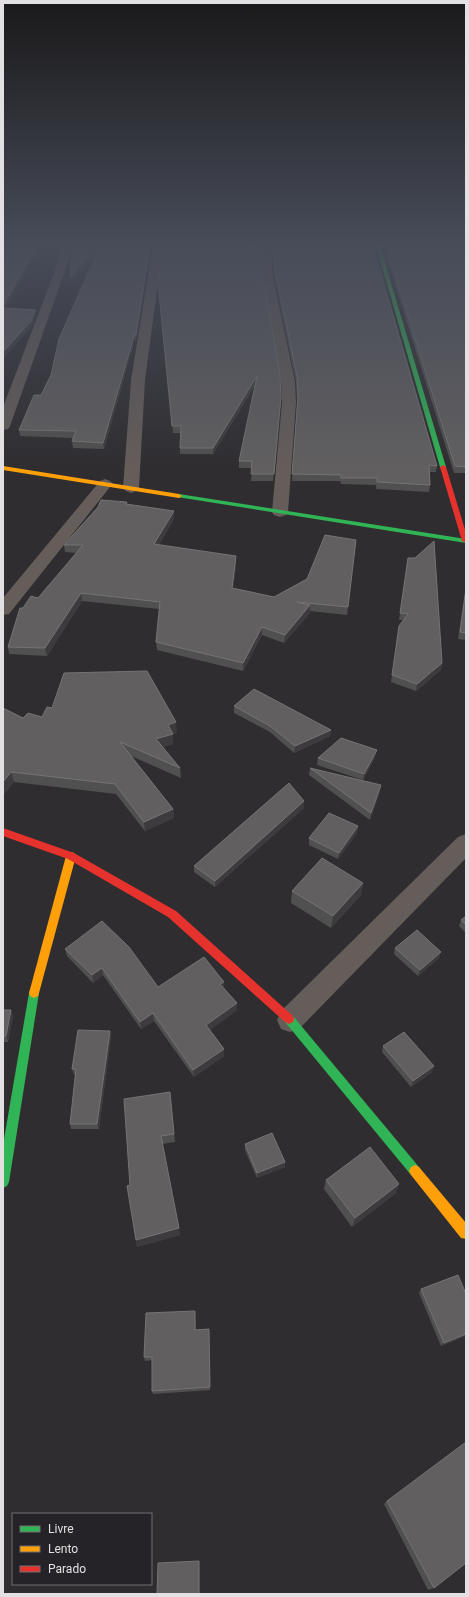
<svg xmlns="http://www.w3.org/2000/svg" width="469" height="1597" viewBox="0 0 469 1597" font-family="Roboto,sans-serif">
<rect width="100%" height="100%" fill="#2f2d30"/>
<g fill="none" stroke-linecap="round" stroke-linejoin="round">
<!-- street -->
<g fill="#655d5a" fill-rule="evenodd">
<polygon points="62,246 72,246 66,268 10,426 8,429 3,430 3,407 56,268"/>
<polygon points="153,246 163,246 145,380 139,488 136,491 131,493 126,491 123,488 131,380"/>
<polygon points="261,246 271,246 273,277 295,382 296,403 288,512 286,515 280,517 274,515 272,512 282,403 281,382 263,277"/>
<polygon points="105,479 110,481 113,484 110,487 9,614 3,615 3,598 100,481"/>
<polygon points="466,834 466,858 299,1029 290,1032 281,1029 277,1020 281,1011 458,837"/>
</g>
<!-- fast -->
<g fill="#30b455" fill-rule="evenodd">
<polygon points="376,246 380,246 446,467 445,468 440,467"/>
<polygon points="179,494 466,539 466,543 177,497 176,496"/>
<polygon points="34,988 38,990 39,993 9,1182 7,1186 3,1188 3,1145 29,993 30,990"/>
<polygon points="289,1014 293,1016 419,1167 421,1171 419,1175 415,1177 411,1175 285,1022 284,1019 285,1016"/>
</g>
<!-- slow -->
<g fill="#ff9f0a" fill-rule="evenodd">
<polygon points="3,466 179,494 182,496 179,498 3,470"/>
<polygon points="71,852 74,853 76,856 39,993 38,996 34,998 30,996 29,993 66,856 68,853"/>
<polygon points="415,1165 419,1167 466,1223 466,1239 461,1238 411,1175 409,1171 411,1167"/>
</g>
<!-- jam -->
<g fill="#e5322d" fill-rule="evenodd">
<polygon points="443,465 446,467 466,533 466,543 462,541 440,467"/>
<polygon points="3,828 74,853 176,911 293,1016 294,1019 293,1022 289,1024 285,1022 168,917 68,859 3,836"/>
</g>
</g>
<!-- wall -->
<g fill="#515050">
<polygon points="73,246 151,246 136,341 135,339 104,449 73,448 72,441 73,438 20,436 19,430 41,395 51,375 96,254 71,283 70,277"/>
<polygon points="272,246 373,246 437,466 436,472 430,472 430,485 429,492 376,489 376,485 341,484 340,481 292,481 297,402 296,382 274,277"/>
<polygon points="383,246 466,246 466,473 454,473"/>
<polygon points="262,272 280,403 273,481 251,481 252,468 239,468 239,461 255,385 213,454 180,454 180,433 173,433 159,289"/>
<polygon points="127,502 127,504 174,519 159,545 236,564 233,588 274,597 307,579 356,540 347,615 310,611 310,613 284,643 262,635 243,671 157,650 156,642 159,609 82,601 47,656 9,654 8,647 23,608 38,598 77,553 65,552 64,545"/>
<polygon points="408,558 442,663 441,670 416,691 391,682 399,626 403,620 399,620"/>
<polygon points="466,585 466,640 458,639"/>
<polygon points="234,706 331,730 330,736 294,753 270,732 234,713"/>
<polygon points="3,708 23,718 42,717 177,732 173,734 173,744 163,747 180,768 181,778 131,756 173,809 174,818 145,831 116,794 14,782 3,795"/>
<polygon points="375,757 363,780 317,765 318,758"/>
<polygon points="310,768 380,792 370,820 309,775"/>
<polygon points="304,801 304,808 215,887 194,872 194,866"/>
<polygon points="358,826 357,833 338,859 309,845 309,838"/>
<polygon points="363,883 361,895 331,928 291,903 292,891"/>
<polygon points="466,916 466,933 459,926 461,920"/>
<polygon points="395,948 439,958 418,976 394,954"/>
<polygon points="65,949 158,987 224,989 237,1010 210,1030 224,1049 224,1056 194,1077 154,1021 141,1029 103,975 93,983 67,956"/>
<polygon points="3,1010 11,1010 13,1016 8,1042 3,1042"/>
<polygon points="110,1031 111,1037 99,1129 71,1129 70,1124 75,1075 74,1075 72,1069"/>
<polygon points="383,1046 432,1072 411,1087 382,1052"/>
<polygon points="170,1092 175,1142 162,1144 180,1235 137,1247 136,1240 130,1185"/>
<polygon points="245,1144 285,1162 285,1167 257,1178 245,1150"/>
<polygon points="326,1180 396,1193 352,1227 324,1189"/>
<polygon points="421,1289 466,1336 441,1346 419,1293"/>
<polygon points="195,1311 196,1330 209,1329 210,1390 153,1394 152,1391 152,1360 145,1361 144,1357"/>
<polygon points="387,1501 434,1588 428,1590 384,1504"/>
</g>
<!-- shaded-wall -->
<g fill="#3d3b3d">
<polygon points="37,246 41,246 3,313 3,306"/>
<polygon points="98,246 102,246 102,247 71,283 70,277"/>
<polygon points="150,246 151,246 136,341 136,335"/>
<polygon points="35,310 36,316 32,326 3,359 3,352"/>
<polygon points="135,333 135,339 104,449 103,443"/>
<polygon points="257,376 256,382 213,454 213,448"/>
<polygon points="281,397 280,403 273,481 274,474"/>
<polygon points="174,511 174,519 155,552 154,544"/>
<polygon points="236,556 236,564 232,596 232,588"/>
<polygon points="81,593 82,601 47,656 45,648"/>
<polygon points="310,605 310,613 284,643 285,635"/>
<polygon points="262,627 262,635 243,671 243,663"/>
<polygon points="442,663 441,670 416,691 417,684"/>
<polygon points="176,722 177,732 169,735 168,725"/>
<polygon points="331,730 330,736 294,753 295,746"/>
<polygon points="173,734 173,744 157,749 156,739"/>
<polygon points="377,750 375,757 363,780 364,774"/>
<polygon points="11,772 14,782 3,795 3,782"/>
<polygon points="381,785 380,792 370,820 371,813"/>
<polygon points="304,801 304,808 215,887 215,881"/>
<polygon points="173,809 174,818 145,831 144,822"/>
<polygon points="358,826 357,833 338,859 339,853"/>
<polygon points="363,883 361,895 331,928 333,916"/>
<polygon points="441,952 439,958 418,976 420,970"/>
<polygon points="102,968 103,975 93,983 92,975"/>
<polygon points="224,982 224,989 220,984"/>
<polygon points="237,1003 237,1010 207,1033 206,1025"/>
<polygon points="11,1010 13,1016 8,1042 6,1036"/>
<polygon points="153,1013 154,1021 141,1029 140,1022"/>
<polygon points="110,1031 111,1037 99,1129 97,1124"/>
<polygon points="224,1049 224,1056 194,1077 193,1070"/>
<polygon points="434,1066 432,1072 411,1087 413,1081"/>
<polygon points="285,1162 285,1167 257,1178 257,1173"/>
<polygon points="399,1184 396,1193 352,1227 355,1218"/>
<polygon points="179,1228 180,1235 137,1247 136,1240"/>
<polygon points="466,1334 466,1336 441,1346 444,1343"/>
<polygon points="199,1561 200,1562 200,1594 199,1594"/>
</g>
<!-- building -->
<g fill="#615f60" stroke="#757474">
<polygon points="3,246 37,246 3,306"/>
<polygon points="73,246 98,246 70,277"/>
<polygon points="100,246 150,246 136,335 135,333 103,443 72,441 76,431 19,430 34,395 41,395 51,375 59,339"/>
<polygon points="164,246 260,246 262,272 280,376 281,397 274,474 251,474 252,461 239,461 257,376 213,448 180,448 181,426 172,426 158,283"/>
<polygon points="273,246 373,246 437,466 429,465 430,485 377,482 377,478 341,478 341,475 292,474 298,397 297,376 275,271"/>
<polygon points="386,246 466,246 466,467 455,466"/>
<polygon points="3,308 35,310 31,321 3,352"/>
<polygon points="101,500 127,502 126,504 174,511 154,544 236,556 232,588 274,597 307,579 325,535 356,540 348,607 297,602 310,605 285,635 262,627 243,663 156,642 160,602 81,593 45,648 8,647 20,608 23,608 31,596 38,598 83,545 64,545 98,507"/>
<polygon points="434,541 442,663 417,684 392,675 399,626 408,614 400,613 408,558 415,558"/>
<polygon points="466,589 466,633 460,632"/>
<polygon points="147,671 176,722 168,725 173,734 156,739 180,768 120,742 173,809 144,822 115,784 11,772 3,782 3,708 23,718 28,713 42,717 47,707 52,708 64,673"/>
<polygon points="254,689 331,730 295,746 270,726 234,706"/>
<polygon points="341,738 377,750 364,774 318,758"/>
<polygon points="310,768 381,785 371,813"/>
<polygon points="289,783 304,801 215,881 194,866"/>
<polygon points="329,813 358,826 339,853 309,838"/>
<polygon points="322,858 363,883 333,916 292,891"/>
<polygon points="466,916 466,925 461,920"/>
<polygon points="102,921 129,947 158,987 204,957 224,982 220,984 237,1003 206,1025 224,1049 193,1070 153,1013 140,1022 102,968 92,975 65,949"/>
<polygon points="417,930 441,952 420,970 395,948"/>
<polygon points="3,1010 11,1010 6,1036 3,1036"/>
<polygon points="78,1030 110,1031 97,1124 70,1124 76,1069 72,1069"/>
<polygon points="404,1032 434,1066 413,1081 383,1046"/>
<polygon points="170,1092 174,1134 161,1136 179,1228 136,1240 127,1186 130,1185 124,1099"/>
<polygon points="272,1133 285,1162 257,1173 245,1144"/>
<polygon points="370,1147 399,1184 355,1218 326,1180"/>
<polygon points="458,1275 466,1294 466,1334 444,1343 421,1289"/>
<polygon points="195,1311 195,1330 209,1329 210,1387 152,1391 152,1357 144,1357 146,1313"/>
<polygon points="466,1442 466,1563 434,1588 387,1501"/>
<polygon points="199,1561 199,1594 157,1594 158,1563"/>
</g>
<!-- sky -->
<linearGradient id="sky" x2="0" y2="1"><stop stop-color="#1a191a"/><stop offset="0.52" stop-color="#474c59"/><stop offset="1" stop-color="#474c59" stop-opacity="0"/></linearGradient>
<rect width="469" height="470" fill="url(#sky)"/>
<!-- border -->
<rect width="469" height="1597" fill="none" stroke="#e2e0e3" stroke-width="8"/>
<!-- legend -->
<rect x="12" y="1513" width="140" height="72" fill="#252327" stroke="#716f72"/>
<rect x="20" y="1526" width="20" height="6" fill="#30b455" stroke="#716f72"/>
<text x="48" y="1533" font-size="12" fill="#e2e0e3">Livre</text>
<rect x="20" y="1546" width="20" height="6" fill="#ff9f0a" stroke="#716f72"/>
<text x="48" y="1553" font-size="12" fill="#e2e0e3">Lento</text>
<rect x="20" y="1566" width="20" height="6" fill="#e5322d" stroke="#716f72"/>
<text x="48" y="1573" font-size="12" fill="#e2e0e3">Parado</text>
</svg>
